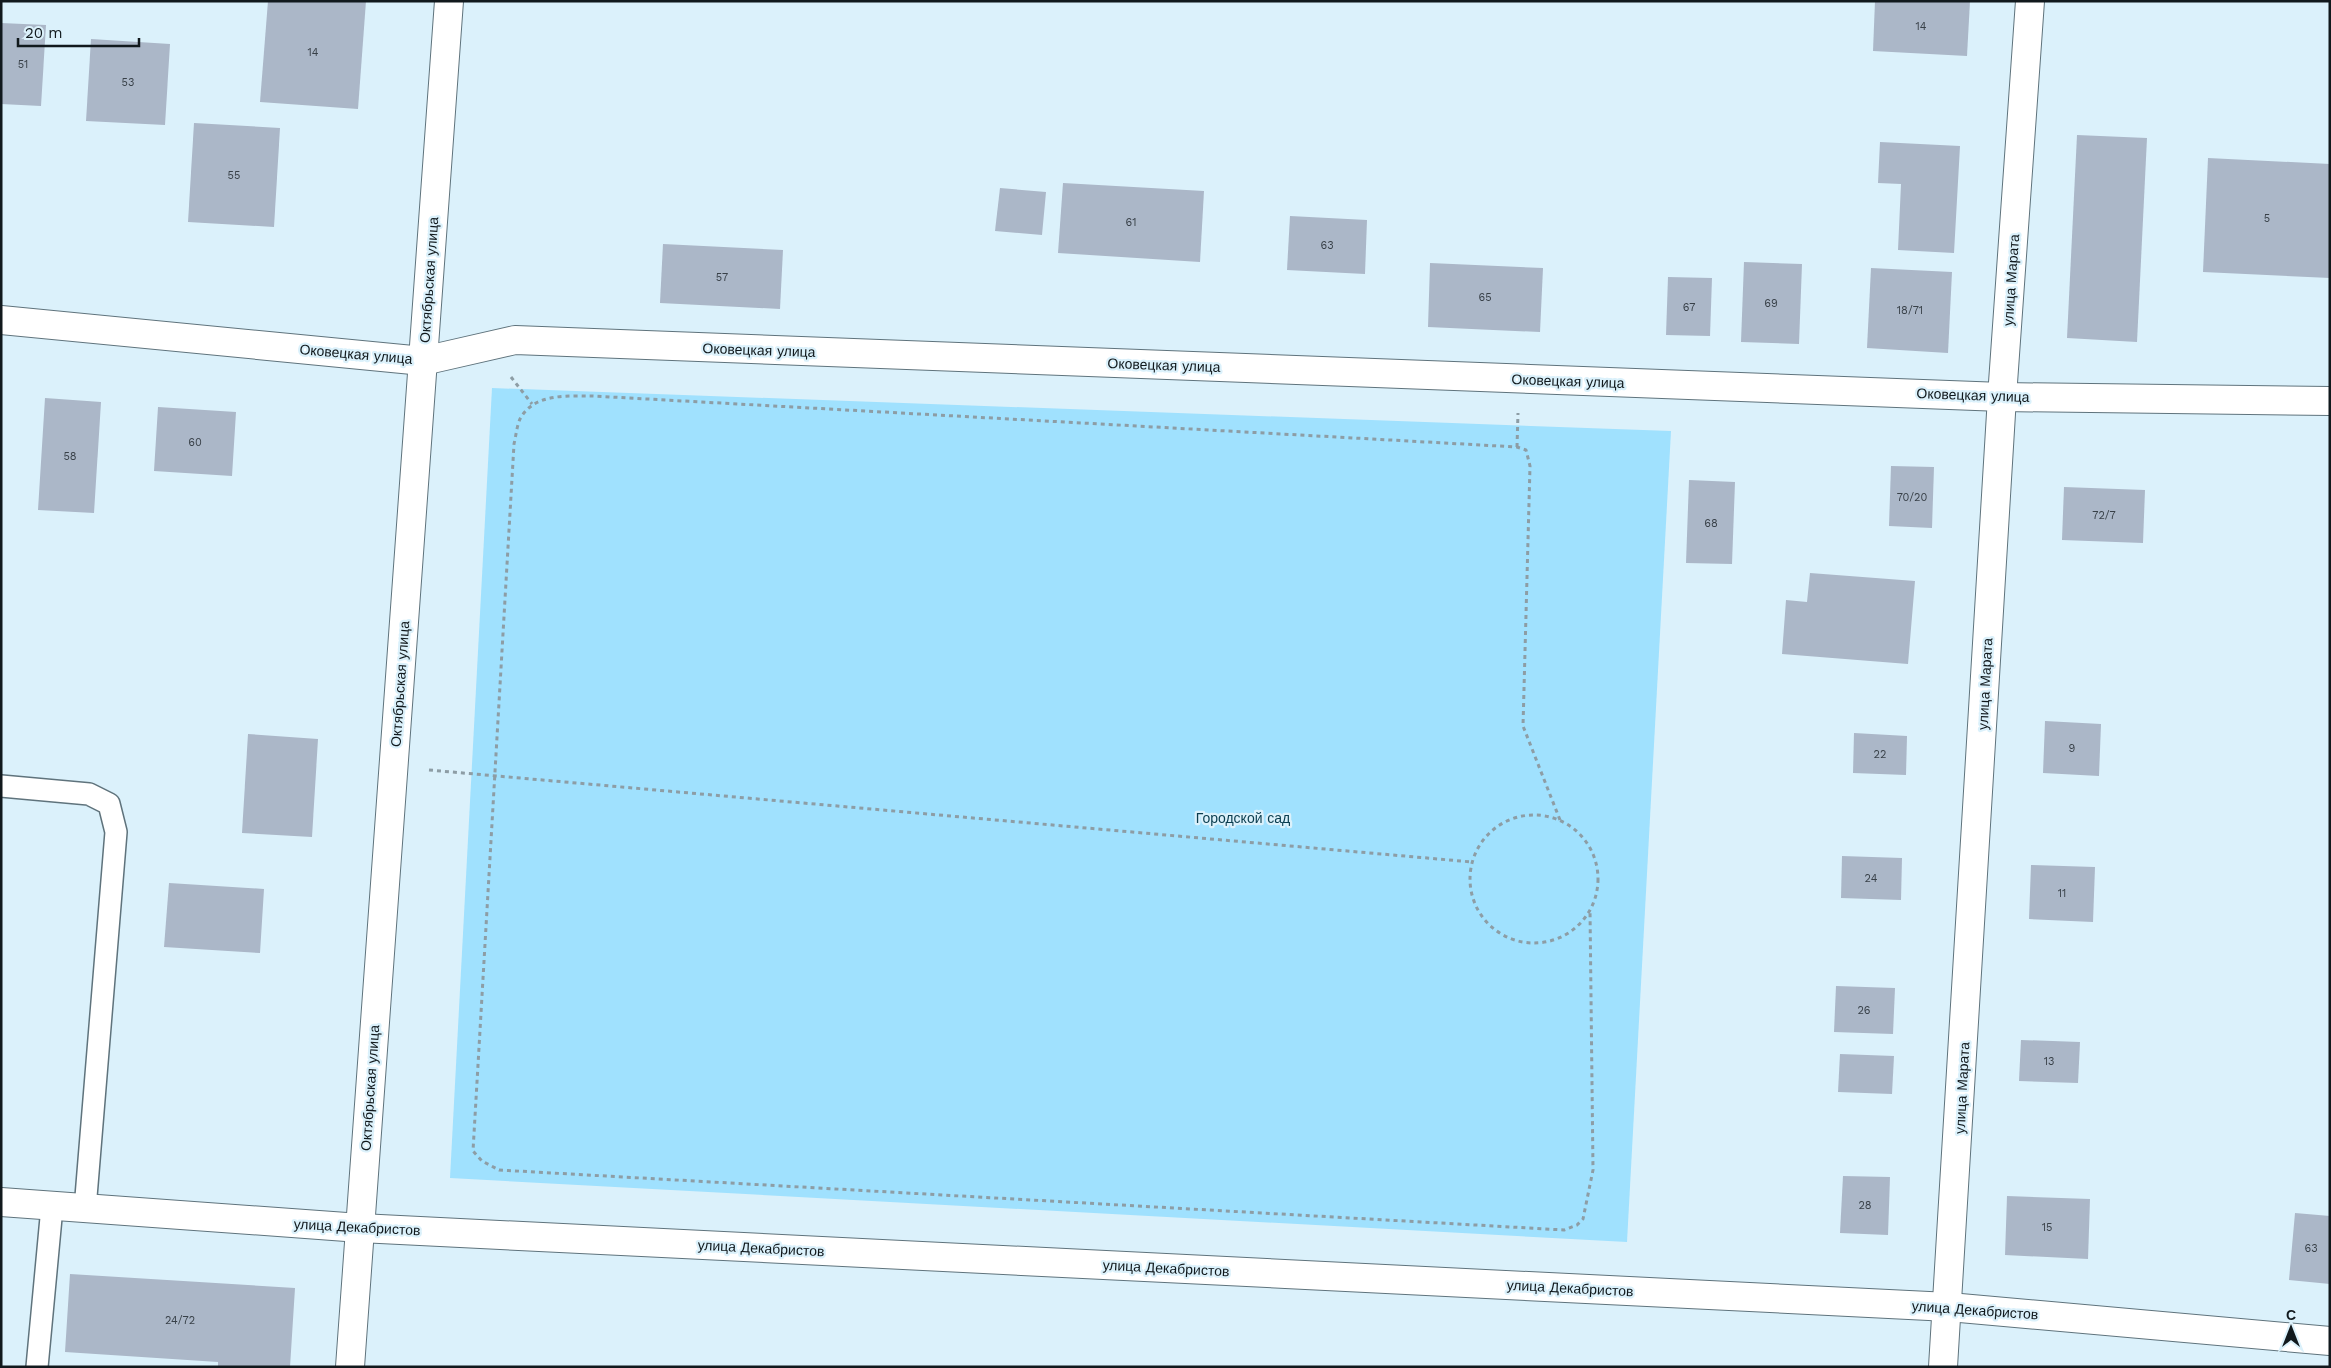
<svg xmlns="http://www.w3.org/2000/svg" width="2331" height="1368" viewBox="0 0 2331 1368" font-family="'Work Sans',sans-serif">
<rect width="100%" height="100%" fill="#dbf1fb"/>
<!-- green -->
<polygon fill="#a0e1fe" points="492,388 1671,431 1627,1242 450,1178"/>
<!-- building -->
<g fill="#abb7c8">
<polygon points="268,1 366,1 358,109 260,102"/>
<polygon points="1875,1 1970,1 1967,56 1873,51"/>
<polygon points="1,23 46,25 41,106 1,104"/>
<polygon points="91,39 170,44 165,125 86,121"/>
<polygon points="194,123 280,128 274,227 188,222"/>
<polygon points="2077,135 2147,138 2137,342 2067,338"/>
<polygon points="1880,142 1960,146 1954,253 1898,250 1901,184 1878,183"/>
<polygon points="2208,158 2330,164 2330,278 2203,272"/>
<polygon points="1063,183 1204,191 1200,262 1058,253"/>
<polygon points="1000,188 1046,192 1042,235 995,231"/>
<polygon points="1290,216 1367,220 1365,274 1287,270"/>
<polygon points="663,244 783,250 780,309 660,303"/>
<polygon points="1744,262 1802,264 1799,344 1741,342"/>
<polygon points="1430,263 1543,268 1540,332 1428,327"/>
<polygon points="1871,268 1952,272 1948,353 1867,348"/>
<polygon points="1668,277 1712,278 1710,336 1666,335"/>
<polygon points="45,398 101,402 94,513 38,510"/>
<polygon points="158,407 236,412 232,476 154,471"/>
<polygon points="1891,466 1934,467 1932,528 1889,526"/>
<polygon points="1689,480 1735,482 1732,564 1686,563"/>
<polygon points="2064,487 2145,490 2143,543 2062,540"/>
<polygon points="1810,573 1915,581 1908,664 1782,654 1786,600 1807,602"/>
<polygon points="2045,721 2101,724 2099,776 2043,773"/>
<polygon points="1854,733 1907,736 1906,775 1853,773"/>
<polygon points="248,734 318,739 312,837 242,833"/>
<polygon points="1842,856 1902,858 1901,900 1841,898"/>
<polygon points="2031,865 2095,867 2093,922 2029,919"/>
<polygon points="169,883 264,889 260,953 164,947"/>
<polygon points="1836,986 1895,988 1893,1034 1834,1032"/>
<polygon points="2021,1040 2080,1042 2078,1083 2019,1081"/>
<polygon points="1840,1054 1894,1056 1892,1094 1838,1092"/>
<polygon points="1843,1176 1890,1177 1888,1235 1840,1233"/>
<polygon points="2007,1196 2090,1199 2088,1259 2005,1255"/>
<polygon points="2295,1213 2330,1216 2330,1284 2289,1280"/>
<polygon points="70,1274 295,1288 290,1367 218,1367 218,1362 65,1352"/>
</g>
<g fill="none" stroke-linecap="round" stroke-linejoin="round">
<!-- service casing -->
<g stroke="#5f737c" stroke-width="24">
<g id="service">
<polyline points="1,786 89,794 109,804 116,832 85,1209"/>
<polyline points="37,1367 52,1207"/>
</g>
</g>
<!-- minor casing -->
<g stroke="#5f737c" stroke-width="30">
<g id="minor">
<polyline points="1,320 423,361 515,340 2002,397 2330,401"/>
<polyline points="1,1202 360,1228 1949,1307 2330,1341"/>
<polyline points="350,1367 449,1"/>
<polyline points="1943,1367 2002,397 2030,1"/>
</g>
</g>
<!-- path -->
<g stroke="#8d9da5" stroke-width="3" stroke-dasharray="4 4" stroke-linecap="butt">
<polyline points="511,377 532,404"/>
<polyline points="1517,447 1518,413"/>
<polyline points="429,770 1472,862"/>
<circle cx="1534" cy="879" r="64"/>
<path d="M1560 820 1523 726 1530 466 1526 450 1517 447 593 396C568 396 536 393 521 417 517 424 516 436 514 444L473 1151 482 1161 499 1170 1564 1230 1577 1225 1583 1219 1593 1170 1590 910"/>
</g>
<!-- service -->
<use href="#service" stroke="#fff" stroke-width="21"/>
<!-- minor -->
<use href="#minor" stroke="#fff" stroke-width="28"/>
</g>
<g text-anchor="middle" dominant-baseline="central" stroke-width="4.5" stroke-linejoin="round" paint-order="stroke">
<!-- number labels -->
<g font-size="11" fill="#384048">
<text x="1921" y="26">14</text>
<text x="313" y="52">14</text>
<text x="23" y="64">51</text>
<text x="128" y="82">53</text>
<text x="234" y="175">55</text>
<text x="2267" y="218">5</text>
<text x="1131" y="222">61</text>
<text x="1327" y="245">63</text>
<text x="722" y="277">57</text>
<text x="1485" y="297">65</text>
<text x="1771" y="303">69</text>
<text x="1689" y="307">67</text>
<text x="1910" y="310">18/71</text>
<text x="195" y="442">60</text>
<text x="70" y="456">58</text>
<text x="1912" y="497">70/20</text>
<text x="2104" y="515">72/7</text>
<text x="1711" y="523">68</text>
<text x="2072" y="748">9</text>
<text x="1880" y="754">22</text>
<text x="1871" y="878">24</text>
<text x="2062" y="893">11</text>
<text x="1864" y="1010">26</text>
<text x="2049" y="1061">13</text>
<text x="1865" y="1205">28</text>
<text x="2047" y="1227">15</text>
<text x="2311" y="1248">63</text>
<text x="180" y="1320">24/72</text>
</g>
<!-- street labels -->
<g font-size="14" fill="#11191d" stroke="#dbf1fb">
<text transform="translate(429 280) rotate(-86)">Октябрьская улица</text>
<text transform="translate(2011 280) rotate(-86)">улица Марата</text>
<text transform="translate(759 350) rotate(2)">Оковецкая улица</text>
<text transform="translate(356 354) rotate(5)">Оковецкая улица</text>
<text transform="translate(1164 365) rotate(2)">Оковецкая улица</text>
<text transform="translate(1568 381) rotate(2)">Оковецкая улица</text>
<text transform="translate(1973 395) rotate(2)">Оковецкая улица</text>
<text transform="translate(400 684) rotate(-86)">Октябрьская улица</text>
<text transform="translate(1985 684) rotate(-87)">улица Марата</text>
<text transform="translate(370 1088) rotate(-86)">Октябрьская улица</text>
<text transform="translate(1962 1088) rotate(-87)">улица Марата</text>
<text transform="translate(357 1227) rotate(3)">улица Декабристов</text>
<text transform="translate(761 1248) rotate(3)">улица Декабристов</text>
<text transform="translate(1166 1268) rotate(3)">улица Декабристов</text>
<text transform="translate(1570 1288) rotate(3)">улица Декабристов</text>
<text transform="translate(1975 1310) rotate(4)">улица Декабристов</text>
</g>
<!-- park labels -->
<g font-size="14" fill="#0a3d4f" stroke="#dbf1fb">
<text x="1243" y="818">Городской сад</text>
</g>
</g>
<!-- border -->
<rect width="2331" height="1368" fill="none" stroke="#11191d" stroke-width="5"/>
<!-- north arrow -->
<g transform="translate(2291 1328)" stroke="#dbf1fb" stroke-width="4" paint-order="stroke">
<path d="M0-4L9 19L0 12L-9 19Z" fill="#11191d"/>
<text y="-8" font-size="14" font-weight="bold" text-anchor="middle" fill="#11191d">С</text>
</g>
<!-- scale -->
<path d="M18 38v8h121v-8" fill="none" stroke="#11191d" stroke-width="2.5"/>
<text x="25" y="38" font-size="15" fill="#11191d" stroke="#dbf1fb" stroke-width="4" paint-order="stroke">20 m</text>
</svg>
